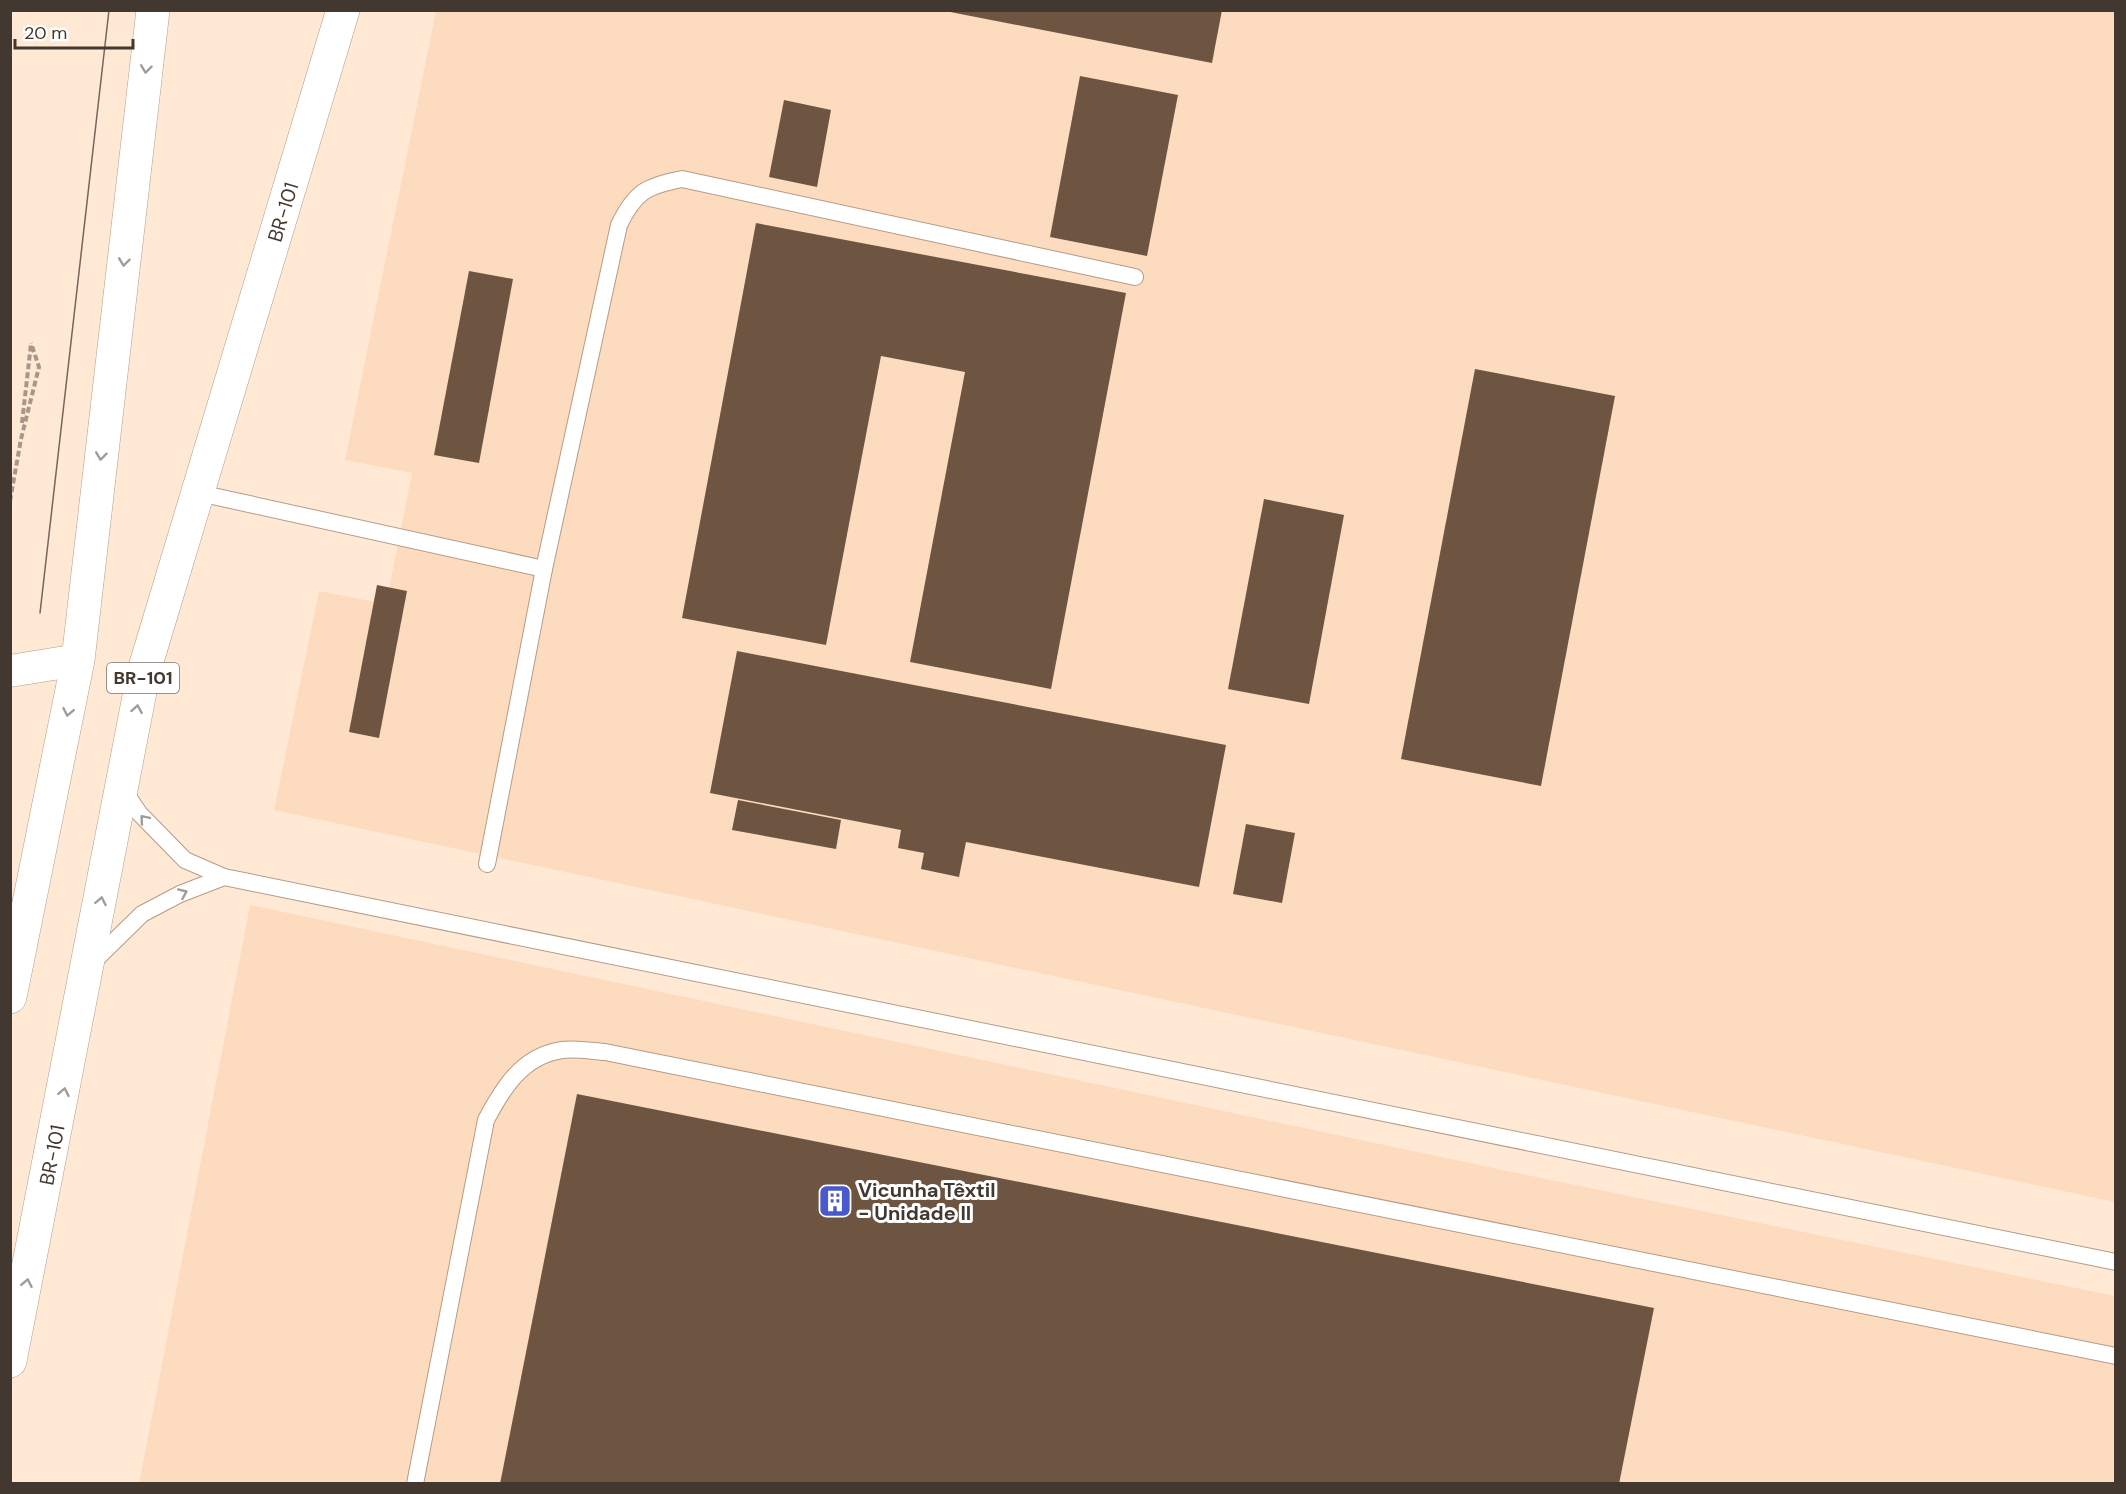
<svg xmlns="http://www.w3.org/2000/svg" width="2126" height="1494" viewBox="0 0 2126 1494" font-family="'DM Sans',sans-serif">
<rect width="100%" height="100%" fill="#ffe9d5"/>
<!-- built -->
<g fill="#fddbbe">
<polygon points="436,11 2115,11 2115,1202 274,810 319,591 386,604 412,473 345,460"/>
<polygon points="250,905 1517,1173 2115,1296 2115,1483 139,1484"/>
</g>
<!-- building -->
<g fill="#6d5541">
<polygon points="940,10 1222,10 1212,63"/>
<polygon points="1080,76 1178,95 1147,256 1050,237"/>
<polygon points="784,100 831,110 817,187 769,177"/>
<polygon points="756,223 1126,293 1051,689 910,662 965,372 881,356 826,645 682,618"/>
<polygon points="469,271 513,279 479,463 434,455"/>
<polygon points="1475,369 1615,396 1541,786 1401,759"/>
<polygon points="1264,499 1344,515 1309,704 1228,689"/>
<polygon points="377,585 407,591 379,738 349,732"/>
<polygon points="737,651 1226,745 1199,887 966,842 959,877 921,869 924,853 898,848 901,830 710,793"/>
<polygon points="738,800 841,820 836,849 732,830"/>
<polygon points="1246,824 1295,833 1282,903 1233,894"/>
<polygon points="577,1094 1654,1308 1619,1484 500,1484"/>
</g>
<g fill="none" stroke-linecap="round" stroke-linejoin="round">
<!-- lane casing -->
<g stroke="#b59c85" stroke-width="18">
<g id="lane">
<path d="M199 493 544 569 619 225C635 192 646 186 682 179L1135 277"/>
<polyline points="123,789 139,813 185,860 224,877 2116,1262"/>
<polyline points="487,864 544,569"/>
<polyline points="91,964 142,914 180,894 224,877"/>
<path d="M415 1484 486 1120C503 1088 522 1056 562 1050 575 1048 592 1051 605 1052L2116 1356"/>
</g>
</g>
<!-- street casing -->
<g stroke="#b59c85" stroke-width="33">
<polyline id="street" points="10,671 78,660"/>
</g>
<!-- primary casing -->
<g stroke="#b59c85" stroke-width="34">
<g id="primary">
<polyline points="10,997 78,660 153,10"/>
<polyline points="10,1361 144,671 343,10"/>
</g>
</g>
<!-- path -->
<g stroke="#a89788" stroke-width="4" stroke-dasharray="6 3" stroke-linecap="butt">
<polyline points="22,423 31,344"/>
<polyline points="10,501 21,439 39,367 31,343"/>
</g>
<!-- lane -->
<use href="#lane" stroke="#fff" stroke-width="16"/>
<!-- street -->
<use href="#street" stroke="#fff" stroke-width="32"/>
<!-- primary -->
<use href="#primary" stroke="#fff" stroke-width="33"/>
<!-- tram -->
<polyline stroke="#74665a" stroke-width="1.5" points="40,613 109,10"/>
</g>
<!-- one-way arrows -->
<defs><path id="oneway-chevron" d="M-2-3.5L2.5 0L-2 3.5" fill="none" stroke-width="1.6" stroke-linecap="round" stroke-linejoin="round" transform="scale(1.5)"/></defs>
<g stroke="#a19c97">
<use href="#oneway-chevron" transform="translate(146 69) rotate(97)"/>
<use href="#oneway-chevron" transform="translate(124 262) rotate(97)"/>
<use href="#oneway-chevron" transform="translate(101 456) rotate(97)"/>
<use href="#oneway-chevron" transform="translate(137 709) rotate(-80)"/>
<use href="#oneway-chevron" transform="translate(68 712) rotate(101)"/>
<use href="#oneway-chevron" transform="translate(144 819) rotate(-130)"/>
<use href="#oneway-chevron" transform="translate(183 893) rotate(-24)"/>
<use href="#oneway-chevron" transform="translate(101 901) rotate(-79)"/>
<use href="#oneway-chevron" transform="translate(64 1092) rotate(-79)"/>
<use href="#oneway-chevron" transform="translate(27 1283) rotate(-79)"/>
</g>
<!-- icons -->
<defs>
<g id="building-square" transform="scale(1.725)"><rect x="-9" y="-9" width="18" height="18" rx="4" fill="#4958cc" stroke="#fff"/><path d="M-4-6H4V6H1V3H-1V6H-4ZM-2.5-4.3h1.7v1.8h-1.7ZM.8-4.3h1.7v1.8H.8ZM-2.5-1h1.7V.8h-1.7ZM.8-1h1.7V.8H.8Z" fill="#fff"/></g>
</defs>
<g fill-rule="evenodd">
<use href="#building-square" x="835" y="1201"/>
</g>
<g text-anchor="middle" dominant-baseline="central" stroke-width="6" stroke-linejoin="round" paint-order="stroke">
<!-- shield labels -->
<rect fill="#fff" stroke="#7b746d" stroke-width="1.5" x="107" y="663" width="72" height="30" rx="4.5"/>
<g font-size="18" font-weight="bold" fill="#43382f">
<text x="143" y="678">BR-101</text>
</g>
<!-- street labels -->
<g font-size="20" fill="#43382f" stroke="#fff">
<text transform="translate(283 212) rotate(-73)">BR-101</text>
<text transform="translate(52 1155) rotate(-79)">BR-101</text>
</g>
<!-- poi labels -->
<g font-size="20" font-weight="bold" fill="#43382f" stroke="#fff" text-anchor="start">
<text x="858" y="1190">Vicunha Têxtil<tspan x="858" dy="23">- Unidade II</tspan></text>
</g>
</g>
<!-- border -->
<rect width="2126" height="1494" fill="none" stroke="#43382f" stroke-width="24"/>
<!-- scale -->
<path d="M15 39v9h118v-9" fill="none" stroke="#43382f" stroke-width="3"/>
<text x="24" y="39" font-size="18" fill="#43382f" stroke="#ffffff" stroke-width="4.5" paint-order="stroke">20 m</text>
</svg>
